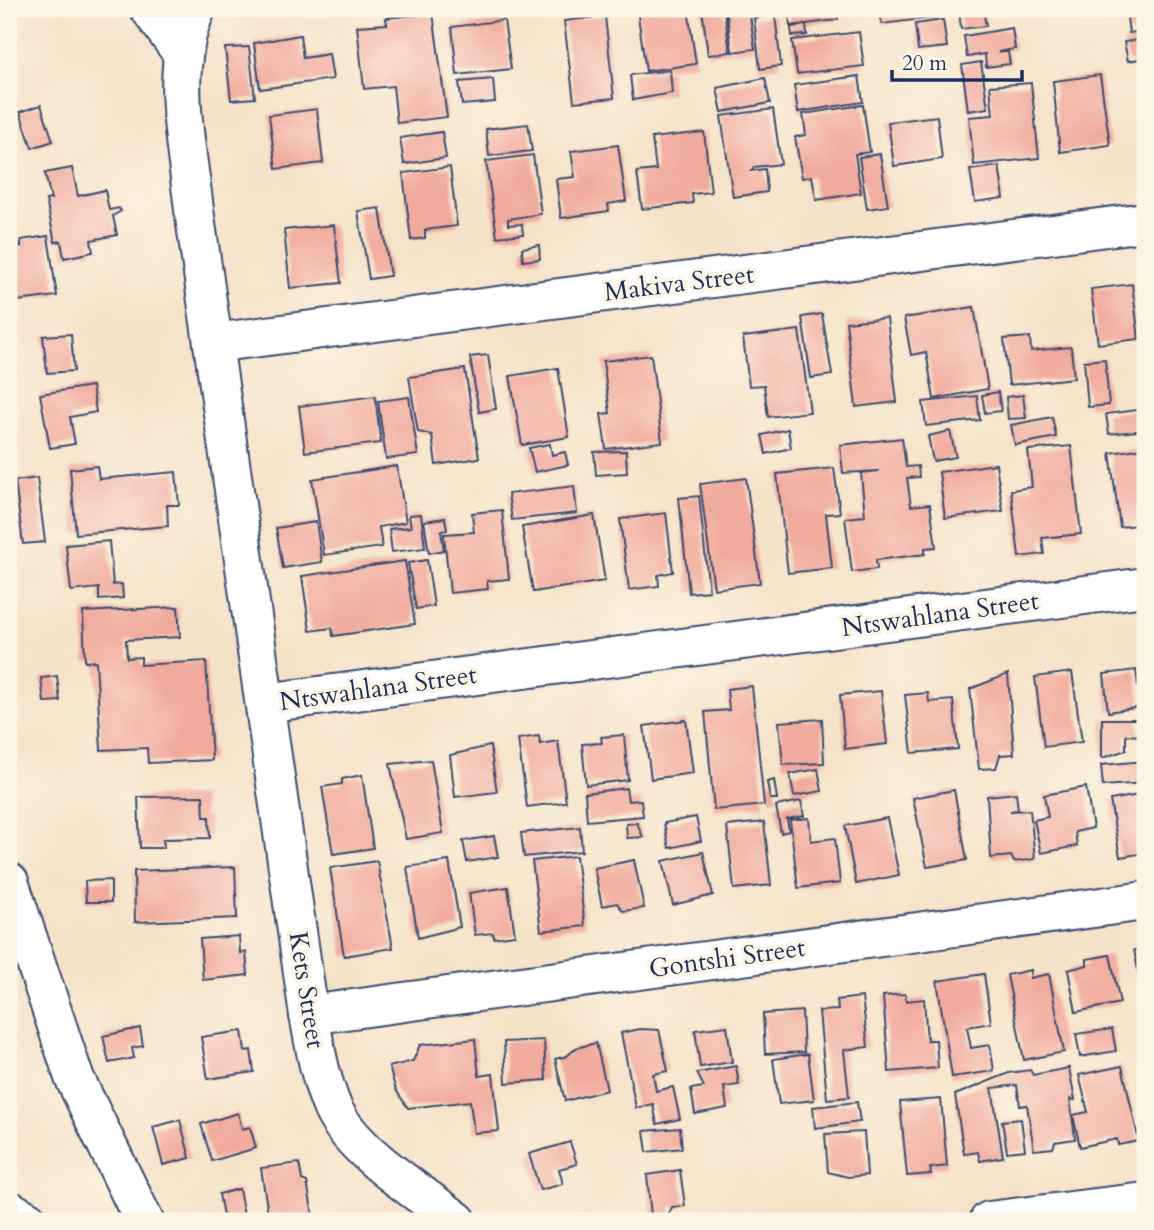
<svg xmlns="http://www.w3.org/2000/svg" width="1154" height="1230" viewBox="0 0 1154 1230" font-family="Cardo,serif">
<rect width="100%" height="100%" fill="#fcf5e5"/>
<filter id="ink" filterUnits="userSpaceOnUse"><feTurbulence type="fractalNoise" baseFrequency=".0143" numOctaves="2"/><feDisplacementMap in="SourceGraphic" scale="14" xChannelSelector="R" yChannelSelector="G"/><feConvolveMatrix kernelMatrix="1 2 1 2 8 2 1 2 1" color-interpolation-filters="sRGB"/></filter>
<filter id="wash" filterUnits="userSpaceOnUse"><feTurbulence type="fractalNoise" baseFrequency=".00686" numOctaves="4" result="noise"/><feDisplacementMap in="SourceGraphic" scale="28" xChannelSelector="R" yChannelSelector="G"/><feGaussianBlur stdDeviation="1.57" result="paint"/><feColorMatrix in="noise" values="0 0 0 0 0 0 0 0 0 0 0 0 0 0 0 0 0 1.4 0 .05"/><feComposite in="paint" operator="in"/></filter>
<g filter="url(#wash)">
<rect width="100%" height="100%" fill="#f5e3c9"/>
<g id="blocks">
<!-- building -->
<g fill="#f1aa9e">
<polygon points="637,9 688,9 696,64 646,71"/>
<polygon points="702,9 724,9 730,52 708,55"/>
<polygon points="726,9 749,9 755,49 732,52"/>
<polygon points="788,9 836,9 838,20 790,26"/>
<polygon points="879,9 939,9 940,17 882,24"/>
<polygon points="959,9 983,9 986,26 961,29"/>
<polygon points="1064,9 1098,9 1098,10 1065,15"/>
<polygon points="1126,9 1145,9 1145,31 1129,33"/>
<polygon points="433,13 447,117 397,123 393,86 364,89 357,26 387,24 386,18"/>
<polygon points="775,15 781,66 760,69 754,18"/>
<polygon points="605,16 614,98 574,102 564,21"/>
<polygon points="504,20 511,69 457,75 452,27"/>
<polygon points="943,20 947,47 918,50 915,24"/>
<polygon points="806,25 807,35 792,36 791,27"/>
<polygon points="1012,28 1015,49 998,52 1008,52 1010,64 986,67 985,54 967,57 964,36"/>
<polygon points="859,32 864,66 797,74 792,40"/>
<polygon points="300,35 303,58 329,54 333,79 260,89 254,43"/>
<polygon points="1145,39 1145,58 1128,61 1124,42"/>
<polygon points="249,47 255,98 231,100 225,48"/>
<polygon points="981,62 988,108 968,111 962,65"/>
<polygon points="670,70 672,93 633,100 630,75"/>
<polygon points="1100,75 1110,145 1060,152 1053,81"/>
<polygon points="859,76 863,102 798,112 794,85"/>
<polygon points="765,78 770,103 722,112 717,88"/>
<polygon points="493,79 495,102 462,105 459,82"/>
<polygon points="1031,83 1039,158 974,165 969,117 993,115 990,86"/>
<polygon points="41,105 53,141 32,148 20,112"/>
<polygon points="863,105 870,152 855,154 861,193 816,200 812,176 802,178 795,137 806,135 803,114"/>
<polygon points="317,109 323,163 276,169 269,115"/>
<polygon points="773,109 781,164 754,167 751,171 765,169 767,192 733,197 721,116"/>
<polygon points="937,116 942,159 894,166 888,122"/>
<polygon points="528,124 532,151 489,156 486,129"/>
<polygon points="442,132 446,158 404,164 400,138"/>
<polygon points="704,132 711,192 692,194 693,203 642,209 637,172 656,170 652,138"/>
<polygon points="618,145 626,201 608,204 609,211 561,218 556,179 575,177 571,151"/>
<polygon points="880,154 888,206 867,209 859,157"/>
<polygon points="533,155 541,214 508,219 508,225 522,224 523,234 497,237 486,161"/>
<polygon points="999,166 1004,198 975,202 970,170"/>
<polygon points="450,167 457,226 425,230 425,238 411,240 403,173"/>
<polygon points="72,168 78,196 105,190 109,210 119,208 121,211 113,216 117,235 91,240 93,252 64,258 61,241 55,242 46,200 51,199 45,173"/>
<polygon points="380,208 390,276 369,279 358,211"/>
<polygon points="334,225 341,283 290,288 284,230"/>
<polygon points="48,236 57,296 9,302 9,247 21,246 21,240"/>
<polygon points="539,245 540,259 523,261 522,248"/>
<polygon points="1132,284 1139,339 1098,344 1091,289"/>
<polygon points="974,307 988,389 934,399 926,352 911,355 904,318"/>
<polygon points="822,314 832,375 811,378 802,317"/>
<polygon points="887,318 897,402 856,407 846,322"/>
<polygon points="799,330 810,412 768,417 764,385 749,386 743,337"/>
<polygon points="71,334 74,371 47,373 43,336"/>
<polygon points="1030,337 1031,351 1071,347 1074,378 1009,385 1004,339"/>
<polygon points="488,355 496,409 479,412 470,357"/>
<polygon points="651,355 662,442 606,449 601,414 610,413 603,361"/>
<polygon points="1105,359 1109,405 1088,407 1084,361"/>
<polygon points="558,368 569,437 522,445 510,376"/>
<polygon points="465,369 479,458 436,465 432,435 418,432 409,377"/>
<polygon points="92,386 96,412 70,417 75,444 50,448 40,394"/>
<polygon points="998,392 1001,411 985,413 982,395"/>
<polygon points="1023,395 1026,418 1008,419 1006,397"/>
<polygon points="375,396 381,443 305,452 299,406"/>
<polygon points="977,396 980,420 926,426 923,402"/>
<polygon points="409,397 418,455 386,459 378,401"/>
<polygon points="1145,409 1145,430 1109,434 1106,414"/>
<polygon points="1052,417 1056,437 1015,445 1011,425"/>
<polygon points="788,429 791,448 766,454 762,435"/>
<polygon points="950,431 956,457 933,461 928,436"/>
<polygon points="902,438 906,467 918,466 919,477 907,478 911,506 930,504 936,547 925,548 925,554 876,560 877,569 852,572 845,518 865,516 861,473 879,471 843,473 840,445"/>
<polygon points="550,444 552,455 565,452 568,465 535,472 529,448"/>
<polygon points="1071,446 1081,534 1042,538 1044,554 1019,557 1011,490 1032,487 1028,450"/>
<polygon points="1145,448 1145,476 1142,476 1145,524 1120,527 1110,453"/>
<polygon points="626,451 627,473 596,475 594,452"/>
<polygon points="996,464 1003,511 945,518 939,472"/>
<polygon points="97,466 99,479 176,472 179,505 167,505 168,526 76,534 70,469"/>
<polygon points="397,466 406,522 379,527 382,547 324,555 312,479"/>
<polygon points="834,468 840,513 826,514 832,568 788,573 777,474"/>
<polygon points="37,478 45,542 23,544 15,481"/>
<polygon points="746,478 760,583 714,589 700,484"/>
<polygon points="574,486 577,513 512,520 508,494"/>
<polygon points="699,496 709,591 689,593 679,498"/>
<polygon points="502,510 509,579 487,581 488,589 450,593 444,534 474,532 472,513"/>
<polygon points="666,513 673,572 658,575 659,586 629,590 620,519"/>
<polygon points="421,514 425,548 392,552 389,529 411,527 409,515"/>
<polygon points="594,515 605,581 533,592 522,527"/>
<polygon points="445,518 447,530 441,531 444,550 429,553 424,521"/>
<polygon points="316,522 322,562 283,568 276,528"/>
<polygon points="109,541 113,585 122,584 123,598 99,600 99,588 71,591 66,545"/>
<polygon points="427,560 434,606 416,609 408,563"/>
<polygon points="405,561 415,624 333,636 332,628 310,631 302,576"/>
<polygon points="178,607 180,637 126,640 127,658 141,657 141,665 206,661 212,760 148,763 147,748 101,750 96,661 85,662 83,612"/>
<polygon points="1136,670 1141,707 1108,712 1104,674"/>
<polygon points="1072,672 1082,742 1044,747 1035,677"/>
<polygon points="1008,674 1014,754 1000,755 996,768 979,769 970,689"/>
<polygon points="57,676 60,701 44,702 41,678"/>
<polygon points="752,686 764,805 714,810 705,712 729,710 727,689"/>
<polygon points="881,691 887,744 845,749 840,695"/>
<polygon points="928,693 929,702 953,700 958,749 912,753 905,695"/>
<polygon points="822,719 824,763 783,765 779,722"/>
<polygon points="1102,719 1138,719 1138,736 1126,735 1126,750 1102,758"/>
<polygon points="686,720 693,773 651,779 644,726"/>
<polygon points="624,735 628,780 586,785 582,744 602,743 601,737"/>
<polygon points="539,736 540,744 558,741 566,802 527,807 518,739"/>
<polygon points="490,746 497,792 455,797 450,755"/>
<polygon points="431,760 443,833 406,839 390,764"/>
<polygon points="1145,761 1145,783 1103,786 1101,765"/>
<polygon points="818,769 822,791 794,796 790,774"/>
<polygon points="362,775 373,848 333,854 322,787 342,784 342,779"/>
<polygon points="774,780 777,799 770,799 767,782"/>
<polygon points="1086,787 1093,828 1075,832 1077,846 1041,853 1034,820 1048,817 1044,795"/>
<polygon points="626,788 628,801 641,800 643,816 587,821 585,793"/>
<polygon points="954,790 967,860 927,867 913,798"/>
<polygon points="1016,793 1018,810 1010,811 1030,810 1035,859 1014,862 1011,856 991,858 987,796"/>
<polygon points="1145,794 1145,853 1120,857 1110,800"/>
<polygon points="203,796 204,817 209,817 210,838 163,839 164,848 140,848 138,797"/>
<polygon points="801,801 804,816 787,819 789,831 781,833 776,806"/>
<polygon points="696,817 701,841 669,848 664,823"/>
<polygon points="809,818 811,841 835,838 840,883 798,888 790,820"/>
<polygon points="887,818 899,875 856,884 845,826"/>
<polygon points="764,822 771,885 734,889 727,826"/>
<polygon points="637,823 643,837 627,838 626,824"/>
<polygon points="580,827 582,851 524,857 521,833"/>
<polygon points="494,836 498,857 467,862 463,841"/>
<polygon points="703,852 713,895 673,905 663,861"/>
<polygon points="576,856 585,926 541,931 532,861"/>
<polygon points="634,860 644,908 623,911 617,903 602,906 594,868"/>
<polygon points="377,861 393,948 344,956 330,868"/>
<polygon points="449,861 460,927 418,938 407,867"/>
<polygon points="235,867 237,918 135,922 134,871"/>
<polygon points="111,880 111,902 86,902 85,881"/>
<polygon points="508,887 515,935 494,938 493,933 475,935 469,893"/>
<polygon points="239,936 240,953 246,952 248,975 203,980 200,939"/>
<polygon points="1145,948 1145,1001 1144,1001 1134,950"/>
<polygon points="1110,955 1120,1003 1076,1012 1068,970 1087,965 1087,959"/>
<polygon points="1031,970 1030,978 1049,974 1064,1052 1024,1060 1007,975"/>
<polygon points="984,974 991,1023 967,1027 971,1048 990,1045 994,1071 952,1077 937,981"/>
<polygon points="905,994 906,1001 924,999 927,1040 936,1040 938,1068 889,1072 883,996"/>
<polygon points="862,997 868,1047 844,1050 849,1097 827,1099 819,1011 838,1010 837,1000"/>
<polygon points="802,1011 804,1052 765,1054 763,1014"/>
<polygon points="727,1026 732,1062 700,1067 695,1030"/>
<polygon points="140,1028 143,1046 132,1048 134,1058 109,1063 103,1036"/>
<polygon points="640,1029 659,1030 668,1071 653,1074 656,1091 673,1087 680,1119 657,1124 653,1104 636,1108 621,1033"/>
<polygon points="1112,1029 1116,1051 1080,1057 1076,1034"/>
<polygon points="242,1031 245,1051 251,1050 254,1072 208,1079 201,1037"/>
<polygon points="475,1039 479,1076 493,1074 499,1131 474,1133 470,1101 408,1108 396,1090 389,1067 413,1061 420,1045"/>
<polygon points="544,1040 546,1080 506,1083 504,1042"/>
<polygon points="596,1043 607,1090 565,1101 555,1059 567,1056 576,1048"/>
<polygon points="808,1054 814,1100 779,1104 773,1059"/>
<polygon points="736,1066 739,1085 724,1087 727,1108 695,1114 691,1089 704,1087 697,1073"/>
<polygon points="1122,1066 1139,1141 1118,1145 1117,1139 1080,1147 1073,1115 1088,1112 1079,1075"/>
<polygon points="1069,1068 1075,1100 1070,1099 1075,1139 1055,1142 1053,1148 1034,1150 1027,1105 1020,1106 1017,1085 992,1088 1003,1157 980,1161 978,1152 964,1154 955,1095 1009,1073 1030,1070 1033,1075"/>
<polygon points="941,1099 947,1166 930,1168 931,1174 907,1176 900,1102"/>
<polygon points="857,1102 860,1122 815,1128 813,1107"/>
<polygon points="238,1113 242,1129 250,1127 256,1148 212,1161 201,1124"/>
<polygon points="1021,1119 1025,1150 1007,1152 1002,1121"/>
<polygon points="180,1120 190,1158 163,1165 153,1127"/>
<polygon points="680,1128 682,1148 647,1152 644,1131"/>
<polygon points="864,1132 867,1175 848,1177 828,1172 825,1134"/>
<polygon points="570,1142 577,1164 559,1169 563,1184 540,1190 529,1154"/>
<polygon points="299,1163 302,1180 307,1182 314,1221 269,1221 261,1168"/>
<polygon points="680,1170 685,1206 672,1207 669,1214 651,1216 647,1175"/>
<polygon points="239,1189 245,1221 224,1221 219,1194"/>
</g>
</g>
</g>
<g filter="url(#ink)">
<use href="#blocks" fill-opacity="0" stroke="#3c4a6e" stroke-width="2"/>
<g fill="none" stroke-linecap="round" stroke-linejoin="round">
<!-- street casing -->
<g stroke="#3c4a6e" stroke-width="42">
<g id="street">
<polyline points="150,9 182,53"/>
<path d="M196 9C168 71 187 144 194 210L309 1015C315 1047 320 1079 333 1109 354 1153 419 1192 457 1221"/>
<polyline points="213,343 1145,222"/>
<polyline points="265,703 1145,587"/>
<polyline points="9,882 74,1077 144,1221"/>
<polyline points="309,1015 1145,901"/>
<polyline points="9,1210 28,1221"/>
<polyline points="989,1221 1145,1202"/>
</g>
</g>
<!-- street -->
<use href="#street" stroke="#fff" stroke-width="38"/>
</g>
</g>
<g text-anchor="middle" dominant-baseline="central" stroke-width="7" stroke-linejoin="round" paint-order="stroke">
<!-- street labels -->
<g font-size="26" fill="#1b2f5e" stroke="#fcf5e5">
<text transform="translate(679 283) rotate(-7)">Makiva Street</text>
<text transform="translate(940 614) rotate(-8)">Ntswahlana Street</text>
<text transform="translate(378 688) rotate(-8)">Ntswahlana Street</text>
<text transform="translate(727 958) rotate(-8)">Gontshi Street</text>
<text transform="translate(307 990) rotate(81)">Kets Street</text>
</g>
</g>
<!-- margin -->
<rect width="1154" height="1230" fill="none" stroke="#fcf5e5" stroke-width="35"/>
<!-- scale -->
<path d="M892 70v10h130v-10" fill="none" stroke="#1b2f5e" stroke-width="3.5"/>
<text x="902" y="70" font-size="21" fill="#1b2f5e" stroke="#fcf5e5" stroke-width="5" paint-order="stroke">20 m</text>
</svg>
